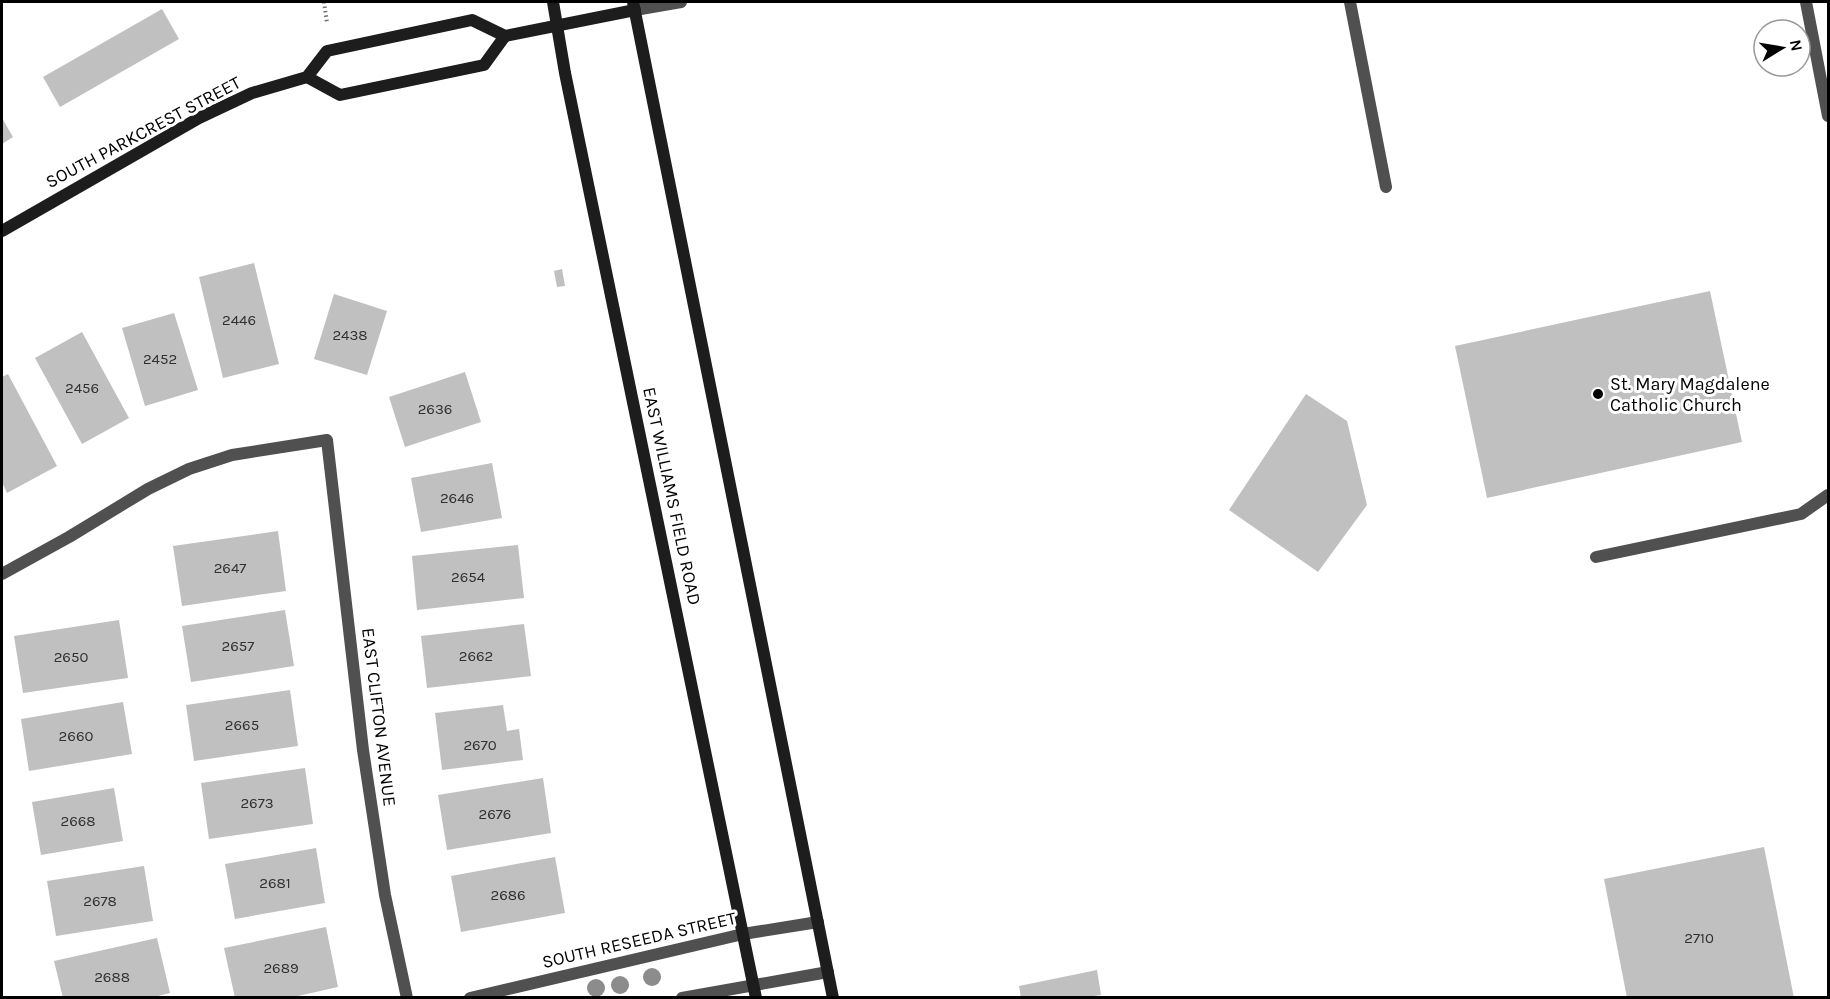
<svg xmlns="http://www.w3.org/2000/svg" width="1830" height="999" viewBox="0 0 1830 999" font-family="Karla,sans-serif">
<rect width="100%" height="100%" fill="#fff"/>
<!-- building -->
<g fill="#c0c0c0">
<polygon points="162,9 179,39 60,107 43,77"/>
<polygon points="2,118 13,137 2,144"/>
<polygon points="254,263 279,364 223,378 199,277"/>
<polygon points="562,269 565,286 557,287 554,271"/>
<polygon points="1710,291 1742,442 1487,498 1455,346"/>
<polygon points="334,294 387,311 367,375 314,359"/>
<polygon points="174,313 198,390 145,406 122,328"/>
<polygon points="82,332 129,418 82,444 35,358"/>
<polygon points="465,372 481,422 405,447 389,397"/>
<polygon points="8,374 57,466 7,493 2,482 2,377"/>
<polygon points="1306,394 1347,421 1367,505 1318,572 1229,510"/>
<polygon points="492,463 502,518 421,532 411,478"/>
<polygon points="278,531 286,591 182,606 173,546"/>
<polygon points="518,545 524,598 417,610 412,556"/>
<polygon points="285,610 294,666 191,682 182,626"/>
<polygon points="119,620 128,678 23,693 14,636"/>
<polygon points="524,624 531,676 427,688 421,636"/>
<polygon points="290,690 298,746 194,761 186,705"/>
<polygon points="123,702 132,754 29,771 21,719"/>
<polygon points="503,705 507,731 519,729 523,760 442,770 435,713"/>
<polygon points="305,768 313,824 209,839 201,783"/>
<polygon points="543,778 551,833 447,850 438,795"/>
<polygon points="114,788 123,841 41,855 32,802"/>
<polygon points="1764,847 1794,998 1627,998 1604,879"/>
<polygon points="316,848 325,903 235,919 225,864"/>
<polygon points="555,857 565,913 461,932 451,876"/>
<polygon points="144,866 153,921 56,936 47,881"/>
<polygon points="326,927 338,987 289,998 235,998 224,948"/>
<polygon points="157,938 170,993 150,998 63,998 54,961"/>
<polygon points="1097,970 1101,995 1094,996 1095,998 1021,998 1019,986"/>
</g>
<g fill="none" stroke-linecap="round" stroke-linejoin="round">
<!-- path -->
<polyline stroke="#727272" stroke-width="4" stroke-dasharray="1.5 3" stroke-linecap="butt" points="324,2 327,23"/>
<!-- lane -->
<g stroke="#505050" stroke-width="12">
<polyline points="1350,2 1386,187"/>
<polyline points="1806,2 1828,116"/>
<polyline points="1596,557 1801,514 1828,495"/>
</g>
<!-- street -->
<g stroke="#505050" stroke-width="12">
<polyline points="635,10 681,2"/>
<polyline points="2,574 69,537 148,489 189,469 232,455 327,440 363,750 385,895 407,998"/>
<polyline points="470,998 743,934 818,922"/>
<polyline points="682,998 828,972"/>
</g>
<!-- secondary -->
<g stroke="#1d1d1d" stroke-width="12">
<polyline points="553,2 565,73 756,998"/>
<polyline points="633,2 833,998"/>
<polyline points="307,77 340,95 484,65 505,36"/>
<polyline points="2,231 199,118 252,93 307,77 327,51 472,20 505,36 635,10"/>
</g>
</g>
<!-- trees -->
<g fill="#8c8c8c">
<circle cx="652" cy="977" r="9"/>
<circle cx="620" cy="985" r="9"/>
<circle cx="596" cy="988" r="9"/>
</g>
<!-- markers -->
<circle fill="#000" stroke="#fff" stroke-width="2" cx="1598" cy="394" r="6"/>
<g text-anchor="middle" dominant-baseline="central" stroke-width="6" stroke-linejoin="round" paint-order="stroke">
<!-- number labels -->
<g font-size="15" fill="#303030">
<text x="239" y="320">2446</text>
<text x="350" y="335">2438</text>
<text x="160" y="359">2452</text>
<text x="82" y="388">2456</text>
<text x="435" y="409">2636</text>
<text x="457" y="498">2646</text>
<text x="230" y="568">2647</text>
<text x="468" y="577">2654</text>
<text x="238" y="646">2657</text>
<text x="476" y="656">2662</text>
<text x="71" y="657">2650</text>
<text x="242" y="725">2665</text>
<text x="76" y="736">2660</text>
<text x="480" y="745">2670</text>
<text x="257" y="803">2673</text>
<text x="495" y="814">2676</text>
<text x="78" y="821">2668</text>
<text x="275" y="883">2681</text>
<text x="508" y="895">2686</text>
<text x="100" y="901">2678</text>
<text x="1699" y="938">2710</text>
<text x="281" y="968">2689</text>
<text x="112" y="977">2688</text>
</g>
<!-- street labels -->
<g font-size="18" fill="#000" stroke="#fff">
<text transform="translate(143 132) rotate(-28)">SOUTH PARKCREST STREET</text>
<text transform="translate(672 496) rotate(78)">EAST WILLIAMS FIELD ROAD</text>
<text transform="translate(379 717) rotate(83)">EAST CLIFTON AVENUE</text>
<text transform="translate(639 940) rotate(-13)">SOUTH RESEEDA STREET</text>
</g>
<!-- poi labels -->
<g font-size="18" fill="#000" stroke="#fff" text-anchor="start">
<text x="1610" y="384">St. Mary Magdalene<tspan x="1610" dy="21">Catholic Church</tspan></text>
</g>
</g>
<!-- border -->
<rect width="1830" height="999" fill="none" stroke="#000000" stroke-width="6"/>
<!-- north arrow -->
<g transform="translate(1782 48) rotate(79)"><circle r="28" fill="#ffffff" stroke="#999999" stroke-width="1.5"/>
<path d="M0-4.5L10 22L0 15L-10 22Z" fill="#000000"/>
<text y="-9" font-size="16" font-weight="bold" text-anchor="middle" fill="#000000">N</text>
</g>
</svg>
